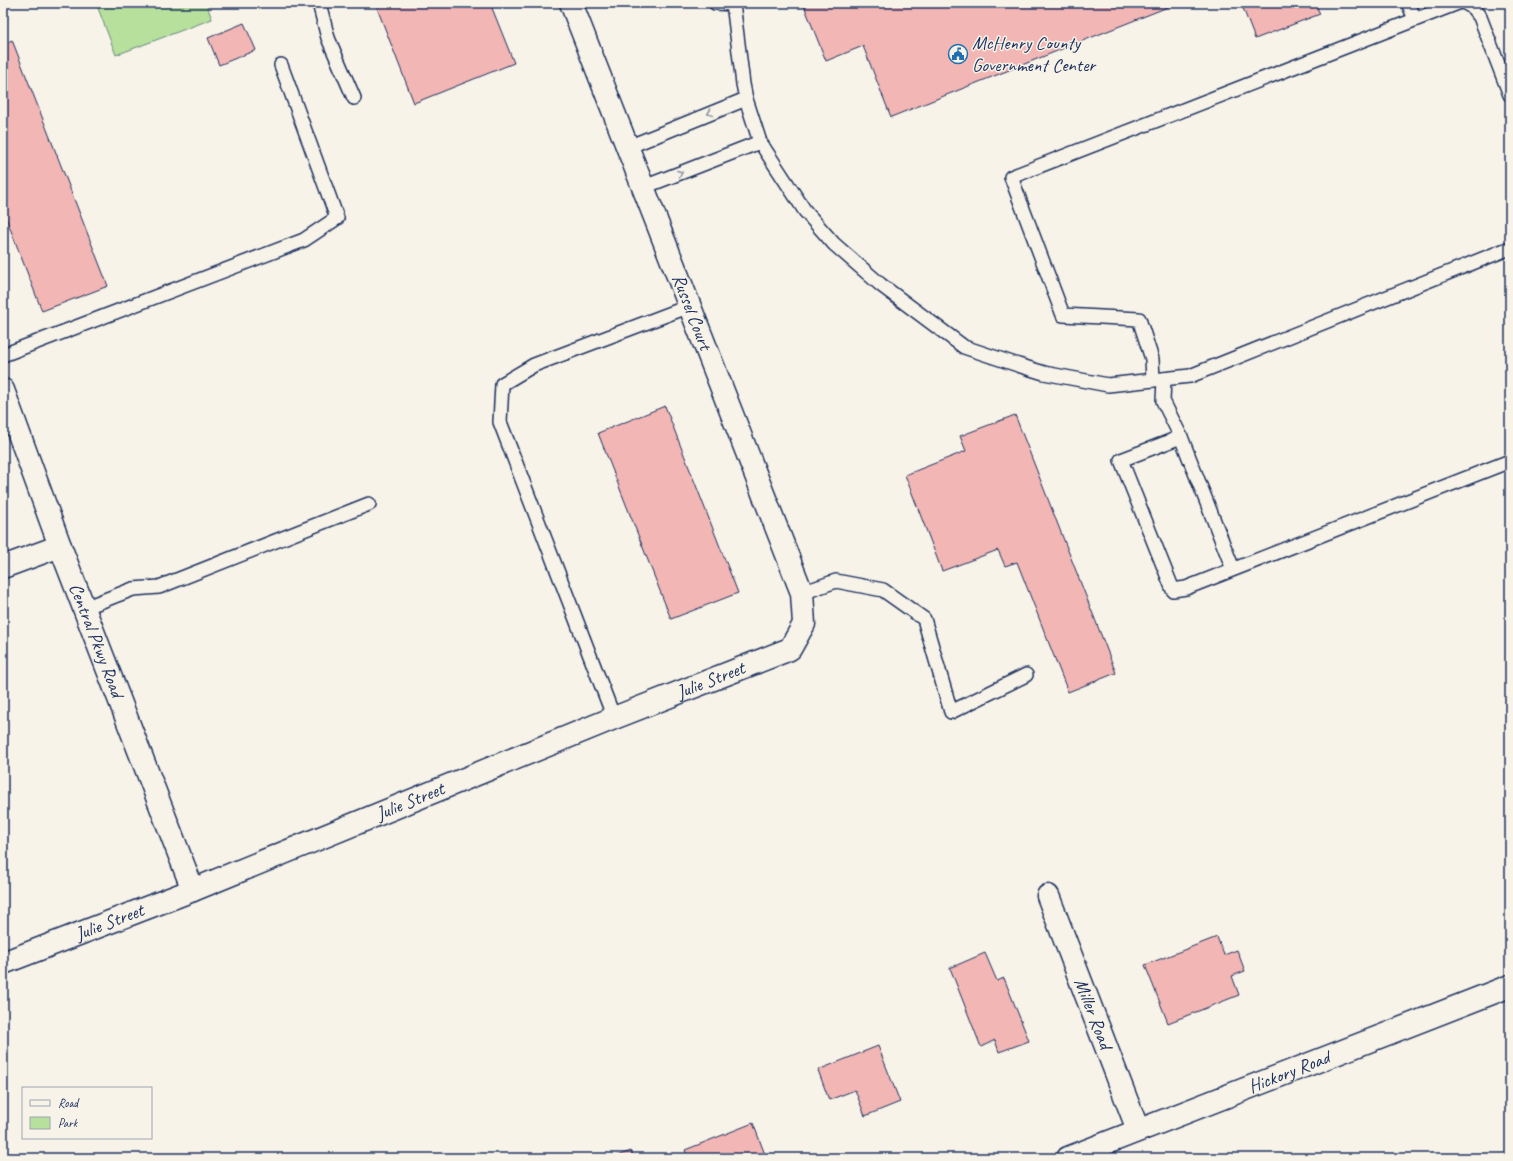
<svg xmlns="http://www.w3.org/2000/svg" width="1513" height="1161" viewBox="0 0 1513 1161" font-family="Caveat,sans-serif">
<rect width="100%" height="100%" fill="#f7f3e8"/>
<filter id="ink" filterUnits="userSpaceOnUse"><feTurbulence type="fractalNoise" baseFrequency=".025" numOctaves="2"/><feDisplacementMap in="SourceGraphic" scale="8" xChannelSelector="R" yChannelSelector="G"/><feConvolveMatrix kernelMatrix="1 2 1 2 8 2 1 2 1" color-interpolation-filters="sRGB"/></filter>
<g filter="url(#ink)">
<!-- green -->
<polygon fill="#b6e09c" stroke="#68887d" points="96,3 206,3 212,19 116,55"/>
<!-- building -->
<g fill="#f2b6b5" stroke="#1b2f5e">
<polygon points="375,3 490,3 514,63 414,103"/>
<polygon points="803,3 1178,3 891,117 863,46 826,61"/>
<polygon points="1241,3 1315,3 1320,14 1255,39"/>
<polygon points="244,23 256,50 219,65 208,38"/>
<polygon points="12,40 108,286 42,311 3,210 3,44"/>
<polygon points="665,406 738,593 671,619 598,433"/>
<polygon points="1015,415 1116,673 1068,692 1017,562 1005,566 998,550 942,571 905,475 966,451 960,436"/>
<polygon points="1217,937 1224,955 1237,950 1245,971 1232,976 1239,995 1168,1023 1145,965"/>
<polygon points="985,953 997,981 1004,978 1029,1041 999,1052 995,1040 981,1047 950,968"/>
<polygon points="878,1046 900,1102 865,1116 855,1090 829,1100 818,1070"/>
<polygon points="753,1123 766,1157 763,1158 688,1158 685,1150"/>
<polygon points="631,1151 634,1158 611,1158"/>
</g>
<g fill="none" stroke-linecap="round" stroke-linejoin="round">
<!-- service casing -->
<g stroke="#1b2f5e" stroke-width="16">
<g id="service">
<polyline points="319,3 328,38 354,98"/>
<polyline points="715,3 733,4"/>
<polyline points="733,3 743,84 746,99 760,142 805,211 834,244 881,285 964,347 1018,365 1044,373 1108,385 1190,376 1510,248"/>
<polyline points="1408,3 1415,19"/>
<polyline points="1465,3 1472,7 1480,17 1510,95"/>
<polyline points="628,147 746,99"/>
<polyline points="644,187 760,142"/>
<polyline points="3,355 304,240 337,218 281,65"/>
<polyline points="1164,379 1163,401 1181,437 1121,460 1173,590 1186,588 1510,461"/>
<polyline points="1153,380 1152,359 1139,319 1063,315 1011,177 1458,3"/>
<polyline points="1181,437 1233,569"/>
<polyline points="802,593 836,581 883,590 924,619 951,712 1026,675"/>
<polyline points="84,608 133,589 159,587 369,504"/>
<polyline points="614,718 500,422 502,384 534,365 690,306"/>
</g>
</g>
<!-- minor casing -->
<g stroke="#1b2f5e" stroke-width="25">
<g id="minor">
<path id="s1" d="M3 390 60 546 193 890"/>
<polyline points="3,567 60,546"/>
<path id="s2" d="M1048 896 1138 1130"/>
<path id="s3" d="M3 963 193 890 614 718 790 649 804 624 802 593 571 3"/>
<path id="s4" d="M1068 1158 1510 986"/>
</g>
</g>
<!-- service -->
<use href="#service" stroke="#f7f3e8" stroke-width="13"/>
<!-- minor -->
<use href="#minor" stroke="#f7f3e8" stroke-width="22"/>
</g>
<!-- one-way arrows -->
<defs><path id="oneway-chevron" d="M-2-3.5L2.5 0L-2 3.5" fill="none" stroke-width="1.6" stroke-linecap="round" stroke-linejoin="round"/></defs>
<g stroke="#8991a3">
<use href="#oneway-chevron" transform="translate(710 113) rotate(159)"/>
<use href="#oneway-chevron" transform="translate(680 173) rotate(-21)"/>
</g>
</g>
<!-- icons -->
<defs>
<g id="civic-ring" transform="scale(1)"><circle r="9.5" fill="#f7f3e8" stroke="#1f6fb2" stroke-width="1.5"/><path d="M-.6-6.5H3V-4.5H.6V-3L4-1V1h2V6H-6V1h2V-1L-.6-3ZM-1.2 2.5V6h2.4V2.5Z" fill="#1f6fb2"/></g>
</defs>
<g fill-rule="evenodd">
<use href="#civic-ring" x="958" y="54"/>
</g>
<g text-anchor="middle" dominant-baseline="central" stroke-width="3" stroke-linejoin="round" paint-order="stroke">
<!-- poi labels -->
<g font-size="19" fill="#1b2f5e" stroke="#f7f3e8" text-anchor="start">
<text x="972" y="43">McHenry County<tspan x="972" dy="22">Government Center</tspan></text>
</g>
<!-- street labels -->
<g font-size="19" fill="#1b2f5e" stroke="#f7f3e8">
<text transform="translate(692 312) rotate(69)">Russel Court</text>
<text stroke="none"><textPath href="#s1" startOffset="267">Central Pkwy Road</textPath></text>
<text stroke="none"><textPath href="#s3" startOffset="762">Julie Street</textPath></text>
<text stroke="none"><textPath href="#s3" startOffset="438">Julie Street</textPath></text>
<text stroke="none"><textPath href="#s3" startOffset="114">Julie Street</textPath></text>
<text stroke="none"><textPath href="#s2" startOffset="126">Miller Road</textPath></text>
<text stroke="none"><textPath href="#s4" startOffset="237">Hickory Road</textPath></text>
</g>
</g>
<!-- margin -->
<rect width="1513" height="1161" fill="none" stroke="#f7f3e8" stroke-width="16"/>
<rect x="8" y="8" width="1497" height="1145" fill="none" stroke="#1b2f5e" stroke-width="1.5" filter="url(#ink)"/>
<!-- legend -->
<rect x="22" y="1087" width="130" height="52" fill="#f7f3e8" stroke="#9fa5b1"/>
<rect x="30" y="1100" width="20" height="6" fill="#f7f3e8" stroke="#9fa5b1"/>
<text x="58" y="1107" font-size="12" fill="#1b2f5e">Road</text>
<rect x="30" y="1117" width="20" height="12" fill="#b6e09c" stroke="#9fa5b1"/>
<text x="58" y="1127" font-size="12" fill="#1b2f5e">Park</text>
</svg>
